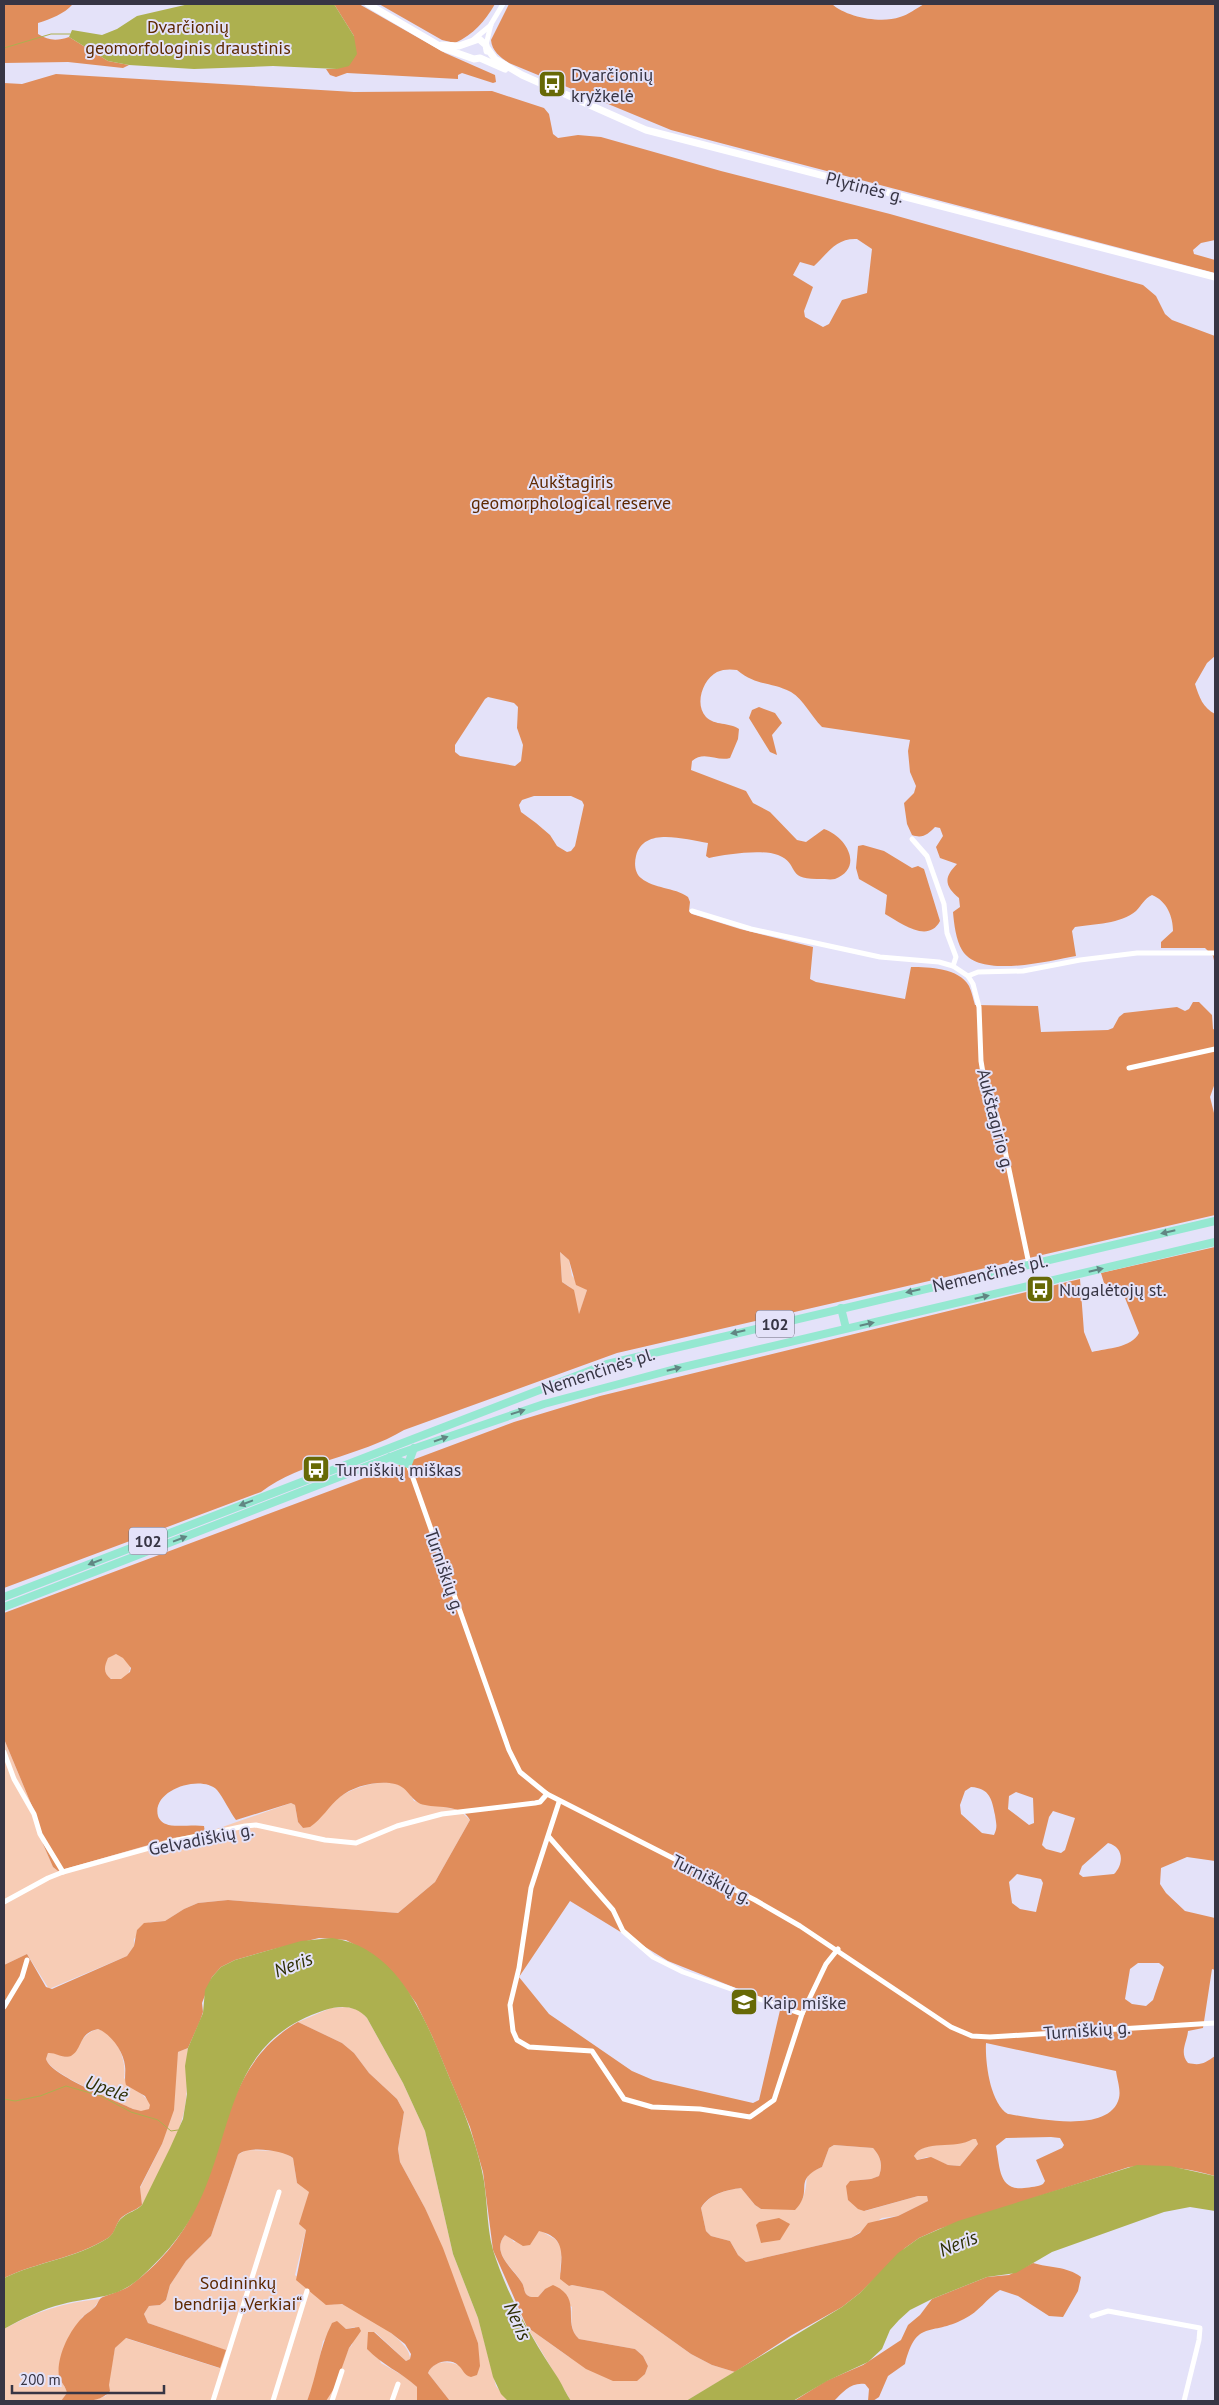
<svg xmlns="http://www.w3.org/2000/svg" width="1219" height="2405" viewBox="0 0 1219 2405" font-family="'PT Sans',sans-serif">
<rect width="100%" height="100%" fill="#e4e2f9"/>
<!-- green -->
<g fill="#f7ccb5">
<polygon points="560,1252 569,1260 572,1276 587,1290 579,1315 570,1287 562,1282"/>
<circle cx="117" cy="1667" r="13"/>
<path d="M4 1739 37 1818 43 1844 53 1867 58 1871 173 1838 205 1833 291 1803 295 1805 298 1822 303 1828C322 1821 326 1806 341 1796 357 1786 388 1776 405 1788 409 1791 412 1797 414 1801L459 1810 470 1820 435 1882 398 1913 228 1900 198 1903 184 1909 165 1921 150 1922 134 1939V1946L127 1956 49 1989 27 1954 4 1965Z"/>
<path d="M347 2007 359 2010 367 2018 403 2083 425 2131 453 2254 478 2318 496 2386 508 2401H450L428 2373C434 2360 447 2361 458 2365L478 2343 425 2208 400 2162 398 2149 404 2112 397 2099 369 2073 354 2053 342 2043 298 2022 331 2008Z"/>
<path d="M98 2029C117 2035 127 2060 124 2078 132 2089 144 2093 151 2105L149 2109 141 2112 133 2109C115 2100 51 2075 46 2059L48 2053H54L66 2057C79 2049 82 2033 98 2029Z"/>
<path d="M188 2048C185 2068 189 2087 185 2106 181 2135 156 2179 142 2205L140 2188 162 2144 178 2052Z"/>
<path d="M972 2139H977L978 2144 960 2166 948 2165 927 2157 917 2160 914 2156C925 2138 956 2149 972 2139Z"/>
<path d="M834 2145 873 2148C881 2157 883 2165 879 2176L871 2179 850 2181 865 2211 918 2196H927L928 2201 898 2216 882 2218 851 2238 746 2262 738 2255 730 2241 711 2236 706 2231 701 2208C710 2194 726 2190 741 2188L755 2205 761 2209H795C798 2205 803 2200 804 2195 810 2177 800 2177 822 2167L829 2148Z"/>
<path d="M246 2150 281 2151 293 2158 297 2183 307 2188 309 2192 306 2230 295 2275C304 2282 322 2301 332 2304 336 2305 340 2303 344 2305 360 2311 412 2341 410 2359L406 2361 375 2332 368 2333 381 2363 407 2378 417 2387V2401H326L349 2348 352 2345 355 2327 346 2329 342 2326 323 2341 315 2381 307 2401H90L106 2396 115 2348 125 2338 219 2368 225 2350 148 2323 144 2314 149 2306 160 2305 166 2300 170 2285 186 2261 211 2236 238 2155Z"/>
<path d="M539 2230 555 2239 562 2248 560 2272 569 2286 572 2285 603 2291 691 2354 712 2365 735 2372 686 2401H571L527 2327 569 2357 645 2374 648 2366 643 2356 635 2349 579 2339C570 2331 571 2318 572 2307L545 2289 538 2297C534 2297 529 2298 526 2294 524 2291 524 2286 522 2283 514 2268 490 2253 505 2235H508L514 2242Z"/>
<path d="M100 2299 93 2309 82 2317 60 2379 68 2393 61 2401H4V2329C35 2312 65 2302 100 2299Z"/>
</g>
<!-- forest -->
<g fill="#e08d5b" fill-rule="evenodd">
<path d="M4 4H73C64 14 51 19 38 23V34C49 41 57 41 69 37L108 61 129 65 123 68 68 62 4 63Z"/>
<polygon points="334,4 359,4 445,53 495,75 496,82 493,83 462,73 458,75 458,79 347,73 336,77 330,75 326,69 337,69 354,36"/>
<path d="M379 4H495C485 21 474 34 455 43L442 40Z"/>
<path d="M509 4H832C846 17 881 24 900 17 908 15 917 8 924 4H1215V240L1201 243 1193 250 1194 254 1215 260V273L671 130 509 63C500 57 492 51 491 40Z"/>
<path d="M56 74 354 92 492 91 544 108 549 114 553 134 558 138 578 135 601 137 721 171 890 214 1143 285 1156 296 1165 314 1172 320 1215 336V656L1207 663 1195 684C1199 697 1203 708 1215 714V965L1213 956 1205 948H1161V942L1173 931C1173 917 1167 901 1152 895 1144 899 1142 905 1136 911 1121 924 1094 924 1075 927L1072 931 1076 956C1048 961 979 979 962 950 956 940 954 924 953 912L960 907 959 898C945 886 943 878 957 864L940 858 936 847 943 836 940 828 935 827C928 834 923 839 912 835L907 824 904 803 914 793 916 786 910 772 908 751 910 740 822 727C811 716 804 700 791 692 770 681 758 687 737 670 731 669 723 669 717 672 703 679 694 704 706 717 715 726 729 722 739 729L738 739 730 758C717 762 704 750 692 761L691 770 746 791 753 803 770 812 797 840 806 842 824 829C847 837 864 868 835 879 831 880 824 879 820 879 784 880 801 864 778 855 762 849 726 854 709 858L706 856 708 843C685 840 644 826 636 856 634 864 635 873 641 878 654 889 674 887 688 897L690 902 689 911 692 914 740 929 813 947 810 979 816 982 905 999 911 967C929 967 959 968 969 986 972 992 973 999 975 1005L1038 1006 1041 1032 1108 1030 1113 1028 1119 1017 1124 1013 1177 1007 1185 1011 1189 1009 1193 1002H1199L1212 1015 1213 1029 1215 1030V1083L1210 1097 1215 1117V1215L617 1353 404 1430C359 1457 302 1461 261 1492L4 1588V83L22 84ZM857 239 872 249 867 293 842 300 829 324 823 327 805 317 804 311 813 287 793 275 800 262 814 266C828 253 836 238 857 239ZM488 697 514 703 518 707 517 728 523 745 521 761 515 766 460 756 455 752V745L485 699ZM534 796H571L582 801 584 805 575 846 571 851 567 852 557 846 550 835 536 823 521 812 519 805 522 800ZM560 1252 569 1260 576 1285 587 1290 579 1314 574 1290 562 1282Z"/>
<polygon points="759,707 775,713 782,723 772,735 777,755 770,752 749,718 752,710"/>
<path d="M863 845 884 851 912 868 918 866 924 869 940 921C928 944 901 923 885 914L887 895 859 879 856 868 858 846Z"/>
<path d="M1215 1247V1861L1187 1857 1161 1868 1160 1884 1166 1893 1185 1911 1215 1918V1970L1212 1969 1203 2028 1188 2031C1187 2043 1179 2052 1188 2063 1201 2066 1205 2063 1215 2056V2176C1186 2168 1160 2164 1129 2167L939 2229 919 2238 905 2248 860 2293 842 2307 792 2335 735 2372 712 2365 691 2354 603 2291 572 2285 569 2286 560 2279C561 2257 568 2238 539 2231L530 2245 523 2246 505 2235C490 2253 514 2269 522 2283 524 2286 524 2291 526 2294 529 2298 534 2297 538 2297L545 2289 553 2285C584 2298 561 2322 579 2339L635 2349 643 2356 648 2366 645 2374 637 2381H613L586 2369 527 2327 493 2250 483 2172 470 2127 432 2036 416 2003 397 1977 372 1954 346 1940 319 1938 270 1950 235 1960 221 1967 212 1977 202 2003 203 2012 200 2021 188 2048 178 2052 174 2110 162 2144 140 2187 142 2205C135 2211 125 2213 120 2219 115 2226 115 2234 108 2238 76 2258 37 2262 4 2278V1965L27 1954 46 1987 52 1989 127 1956 134 1946 137 1930 144 1923 165 1921 184 1909 198 1903 228 1900 398 1913 435 1882 470 1820C463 1805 439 1808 425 1805 411 1803 409 1787 395 1784 378 1780 353 1786 340 1797 329 1806 322 1819 310 1827L303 1828 298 1822 295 1805 291 1803 236 1820C230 1812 223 1797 217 1790 201 1774 151 1790 158 1816 159 1819 162 1823 166 1824 174 1828 193 1824 204 1826L205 1833 173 1838 58 1871 53 1867 43 1844 37 1818 4 1739V1613L514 1422 600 1396 1080 1279 1084 1332 1092 1352C1108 1348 1131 1348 1139 1333L1123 1293 1104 1283 1101 1273ZM116 1654 123 1658 131 1668 130 1672 121 1679H111C103 1673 104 1667 108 1658ZM971 1787C990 1788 992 1800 995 1815 996 1823 998 1827 994 1835L982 1833 961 1814 960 1805 965 1791ZM1016 1792 1033 1798 1034 1823 1029 1825 1008 1809 1009 1796ZM1053 1811 1075 1818 1065 1850 1061 1853 1046 1849 1042 1845 1049 1817ZM1108 1843C1124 1847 1124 1864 1114 1874L1083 1877 1079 1874 1082 1866ZM1017 1874 1041 1879 1043 1883 1036 1912 1020 1909 1012 1903 1009 1882ZM570 1901 668 1961 781 2006 759 2100 753 2103 653 2080 632 2071 549 2014 519 1977ZM1138 1963H1159L1164 1967 1153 2000 1146 2006 1132 2004 1125 1999 1130 1969ZM98 2029C111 2034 124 2052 125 2066 126 2073 124 2078 126 2085L145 2096 150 2105 149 2109 141 2111 133 2109C115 2100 51 2076 46 2059L48 2053C55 2052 64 2059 71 2056 83 2049 78 2033 98 2029ZM986 2043 1116 2071C1117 2079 1121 2090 1119 2098 1110 2135 1034 2118 1008 2114 990 2103 985 2062 986 2043ZM1051 2137 1060 2138 1064 2145 1062 2148 1036 2160 1045 2181 1043 2184C1038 2187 1031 2187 1024 2188 998 2191 1000 2166 996 2146L1006 2138ZM973 2139H976L978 2144 960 2166 948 2165 931 2157 917 2160 914 2156C924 2139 955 2150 973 2139ZM834 2145 873 2148C881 2157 883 2165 879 2176L871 2179 850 2181 846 2186 848 2200 858 2209 864 2211 918 2196H927L928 2201 898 2216 868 2223 860 2233 851 2238 746 2262 738 2255 730 2241 711 2236 706 2231 701 2208C709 2194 726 2190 741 2188L755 2205 761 2209 795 2210C815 2190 791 2181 822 2167L829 2148Z"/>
<path d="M298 2022 342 2043 354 2053 369 2073 397 2099 404 2112 398 2149 400 2162 425 2208 443 2248 478 2343 480 2366 477 2375 471 2377C464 2375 464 2371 459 2366 450 2357 433 2362 428 2373L450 2401H417V2387C401 2372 382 2365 367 2349L368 2332H374L406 2361 410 2359 411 2354 405 2344 391 2333 342 2304 326 2305 296 2280 306 2230 299 2224 309 2192 297 2183 293 2158C284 2150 246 2145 238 2155L211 2236 186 2261 170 2285 166 2300 160 2305 149 2306 144 2314 148 2323 226 2350 220 2368 126 2338 115 2348 109 2385 110 2391C100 2404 77 2401 61 2401L67 2393C66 2387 61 2382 59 2377 56 2358 69 2331 82 2318 85 2314 90 2312 94 2308 97 2306 98 2301 100 2299 104 2295 124 2291 131 2285 147 2273 165 2256 177 2239 229 2168 214 2071 298 2022Z"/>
<polygon points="779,2218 790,2224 780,2240 761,2243 756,2225 759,2222"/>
<path d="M1033 2263C1049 2268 1067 2266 1081 2277L1078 2291 1063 2317 1049 2316 1018 2296 1000 2290C987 2298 979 2312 964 2319 930 2337 917 2318 905 2364L888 2376 879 2397 873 2401H868L869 2389 865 2384C851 2382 843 2392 834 2401H794L826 2381 863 2365 901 2340 908 2325 920 2315 932 2299 987 2277 1009 2275Z"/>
<path d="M337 2321 346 2329 359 2327 361 2331 349 2348 335 2387 326 2401H307C317 2376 319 2348 332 2323Z"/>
</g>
<!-- water -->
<g fill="#adb04f">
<polygon points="189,4 334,4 354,36 357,54 349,66 337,69 273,66 194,69 129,65 108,61 69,37 72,30 102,35 117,29 137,16"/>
<path d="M332 1938C400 1947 427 2023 450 2079 463 2109 475 2139 482 2171 488 2197 486 2225 493 2250 507 2295 532 2339 558 2378 563 2386 566 2394 571 2401H508L501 2394 493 2377 478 2318 453 2254 425 2131 403 2083 367 2018C356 2005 340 2005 325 2010 222 2043 236 2136 193 2214 180 2238 161 2259 140 2278 115 2300 93 2296 63 2304 42 2309 22 2319 4 2329V2278C37 2262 77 2258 108 2238 116 2233 115 2222 123 2217 129 2212 136 2211 142 2205L170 2148 183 2119 187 2094 185 2066 188 2048 203 2013 205 1990 212 1977 221 1967 235 1960 301 1941Z"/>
<polygon points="1137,2165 1170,2166 1215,2176 1215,2211 1190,2207 1164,2212 1052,2252 1016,2273 987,2277 932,2299 910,2310 899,2320 890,2330 882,2349 868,2362 827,2381 793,2401 686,2401 842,2307 860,2293 898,2253 919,2238 958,2221"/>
</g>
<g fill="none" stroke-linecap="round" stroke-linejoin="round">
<!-- stream -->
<g stroke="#adb04f" stroke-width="1">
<polyline points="4,48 51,34 70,34"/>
<polyline points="4,2099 15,2101 40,2096 66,2086 101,2096 131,2112 158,2120 171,2131 178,2130"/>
</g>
<!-- street -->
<g stroke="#fff" stroke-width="5">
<polyline points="473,40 491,25"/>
<polyline points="486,45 491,24 503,4"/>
<polyline points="912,839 927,856 944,904 947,933 956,957 953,966"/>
<polyline points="692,911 751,929 880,957 939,962 953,966 968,976 973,984 979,1007 981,1061 985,1085 999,1122 1029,1264"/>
<polyline points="968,976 978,972 1023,971 1080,960 1137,953 1215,953"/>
<polyline points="1129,1068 1215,1049"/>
<polyline points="408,1464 509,1750 520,1772 547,1794 755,1900 800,1926 951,2027 972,2036 990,2037 1215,2023"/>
<polyline points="4,1752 14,1779 34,1814 40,1834 63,1872"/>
<polyline points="559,1802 531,1888 519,1968 510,2005 513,2031 517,2040 529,2047 592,2051 624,2099 652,2107 700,2109 750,2117 774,2100 802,2014 826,1964 838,1949"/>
<polyline points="549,1837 613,1910 623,1931 653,1957 683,1972 802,2014"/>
<polyline points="4,1902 48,1878 63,1872 178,1840 245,1826 256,1825 325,1840 356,1843 397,1826 442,1814 535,1803 540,1802 547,1794"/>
<polyline points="4,2007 22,1977 27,1960"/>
<polyline points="1092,2316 1108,2311 1200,2328 1199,2340 1184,2401"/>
<polyline points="213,2401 279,2192"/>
<polyline points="273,2401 307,2291"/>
<polyline points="332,2401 342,2371"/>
<polyline points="392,2401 398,2384"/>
</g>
<!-- secondary -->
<g stroke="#fff" stroke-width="7">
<polyline points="368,4 443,48 474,59 480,58 505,69"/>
<polyline points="442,45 459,46 479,39 486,45 487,51"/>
<polyline points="487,48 495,59 522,75 646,130 1215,277"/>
</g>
<!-- primary -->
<g stroke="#95e8d1" stroke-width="8">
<polyline points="841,1308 846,1328"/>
<polyline points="390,1457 408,1464 414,1448"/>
<polyline points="4,1597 607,1364 1215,1221"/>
<polyline points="4,1607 401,1453 544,1404 675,1369 1215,1242"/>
</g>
</g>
<!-- one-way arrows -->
<defs><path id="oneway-solid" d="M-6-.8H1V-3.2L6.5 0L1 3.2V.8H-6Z" transform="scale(1.25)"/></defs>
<g fill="#618683">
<use href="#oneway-solid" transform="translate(1168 1232) rotate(167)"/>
<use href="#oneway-solid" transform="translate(1096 1270) rotate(-13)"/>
<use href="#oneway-solid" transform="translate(913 1291) rotate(167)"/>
<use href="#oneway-solid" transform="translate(982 1297) rotate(-13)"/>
<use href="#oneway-solid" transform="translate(867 1324) rotate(-13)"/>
<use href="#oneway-solid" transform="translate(738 1332) rotate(167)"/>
<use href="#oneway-solid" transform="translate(674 1369) rotate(-14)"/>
<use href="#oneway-solid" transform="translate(518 1412) rotate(-17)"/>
<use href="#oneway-solid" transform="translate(441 1439) rotate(-19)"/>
<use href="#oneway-solid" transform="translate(246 1503) rotate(159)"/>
<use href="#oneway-solid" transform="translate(180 1539) rotate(-21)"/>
<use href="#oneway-solid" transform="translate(95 1562) rotate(159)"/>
</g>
<!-- icons -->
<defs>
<g id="bus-square" transform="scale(1.4375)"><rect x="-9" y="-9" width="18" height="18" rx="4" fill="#676906" stroke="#e4e2f9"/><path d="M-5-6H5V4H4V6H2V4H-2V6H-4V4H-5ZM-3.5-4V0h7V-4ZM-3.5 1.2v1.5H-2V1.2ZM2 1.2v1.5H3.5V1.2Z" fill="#fff"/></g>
<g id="school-square" transform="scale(1.4375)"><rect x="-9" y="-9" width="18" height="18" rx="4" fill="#676906" stroke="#e4e2f9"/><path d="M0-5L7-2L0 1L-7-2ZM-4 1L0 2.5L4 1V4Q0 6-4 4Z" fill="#fff"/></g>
</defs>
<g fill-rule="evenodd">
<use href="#bus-square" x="552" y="84"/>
<use href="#bus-square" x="1040" y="1289"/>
<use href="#bus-square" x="316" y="1469"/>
<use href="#school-square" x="744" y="2002"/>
</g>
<g text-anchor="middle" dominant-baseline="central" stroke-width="4" stroke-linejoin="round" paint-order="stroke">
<!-- shield labels -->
<g fill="#e4e2f9" stroke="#6b697a" stroke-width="1">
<rect x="756" y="1310.5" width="38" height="27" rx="4"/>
<rect x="129" y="1527.5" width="38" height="27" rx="4"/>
</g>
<g font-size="16" font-weight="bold" fill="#373544">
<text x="775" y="1324">102</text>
<text x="148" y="1541">102</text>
</g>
<!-- park labels -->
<g font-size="18" fill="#5d2801" stroke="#e4e2f9">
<text x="188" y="26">Dvarčionių<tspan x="188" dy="21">geomorfologinis draustinis</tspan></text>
<text x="571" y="481">Aukštagiris<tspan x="571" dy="21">geomorphological reserve</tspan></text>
<text x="238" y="2282">Sodininkų<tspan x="238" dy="21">bendrija „Verkiai“</tspan></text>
</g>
<!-- poi labels -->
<g font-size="18" fill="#373544" stroke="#e4e2f9" text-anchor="start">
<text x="571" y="74">Dvarčionių<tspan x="571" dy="21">kryžkelė</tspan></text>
<text x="1059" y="1289">Nugalėtojų st.</text>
<text x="335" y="1469">Turniškių miškas</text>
<text x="763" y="2002">Kaip miške</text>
</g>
<!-- street labels -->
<g font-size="18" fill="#373544" stroke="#e4e2f9">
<text transform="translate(865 187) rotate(14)">Plytinės g.</text>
<text transform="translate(996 1120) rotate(76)">Aukštagirio g.</text>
<text transform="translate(990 1273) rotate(-13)">Nemenčinės pl.</text>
<text transform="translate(598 1371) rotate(-18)">Nemenčinės pl.</text>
<text transform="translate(445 1571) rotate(71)">Turniškių g.</text>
<text transform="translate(201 1839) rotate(-11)">Gelvadiškių g.</text>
<text transform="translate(712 1879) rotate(27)">Turniškių g.</text>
<text transform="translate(1087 2030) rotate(-4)">Turniškių g.</text>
</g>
<!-- water labels -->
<g font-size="19" font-style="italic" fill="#2e2f04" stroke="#e4e2f9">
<text transform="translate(293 1964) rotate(-21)">Neris</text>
<text transform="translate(107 2088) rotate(20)">Upelė</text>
<text transform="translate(958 2243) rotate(-22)">Neris</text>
<text transform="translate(518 2321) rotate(66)">Neris</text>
</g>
</g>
<!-- border -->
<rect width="1219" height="2405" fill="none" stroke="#373544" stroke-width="10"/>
<!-- scale -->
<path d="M12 2385v8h152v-8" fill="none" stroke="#373544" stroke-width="2.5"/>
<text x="20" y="2385" font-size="15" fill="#373544" stroke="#e4e2f9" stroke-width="4" paint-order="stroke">200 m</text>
</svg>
